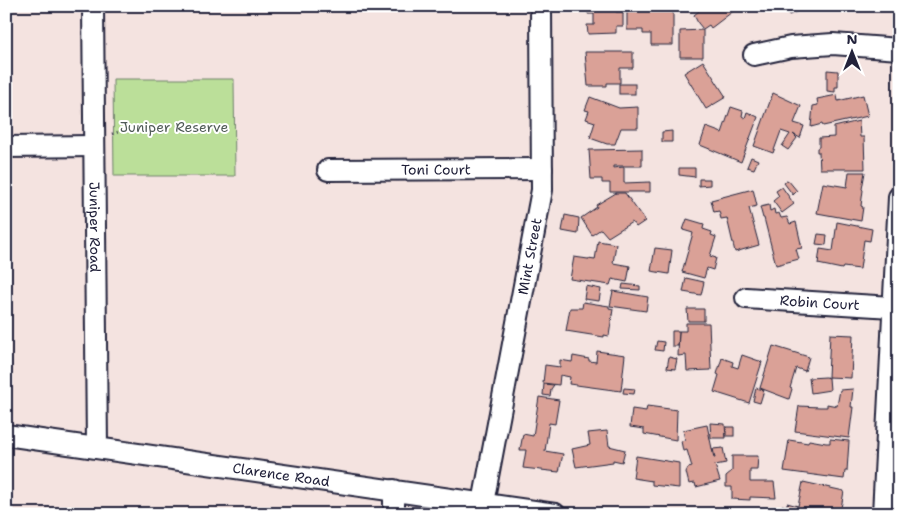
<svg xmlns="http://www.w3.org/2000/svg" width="905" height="520" viewBox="0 0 905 520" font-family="'Shantell Sans',sans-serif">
<rect width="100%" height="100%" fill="#f4e3e0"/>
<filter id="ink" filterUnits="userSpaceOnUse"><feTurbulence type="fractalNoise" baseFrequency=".02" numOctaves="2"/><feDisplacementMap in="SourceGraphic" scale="10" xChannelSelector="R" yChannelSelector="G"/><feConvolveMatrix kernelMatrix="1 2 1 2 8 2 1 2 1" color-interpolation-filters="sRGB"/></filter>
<g filter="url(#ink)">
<!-- green -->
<polygon fill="#bbdf99" stroke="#6e806a" points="113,79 234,79 235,176 114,176"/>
<!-- building -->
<g fill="#daa197" stroke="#22223b">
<polygon points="588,6 616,6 616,12 623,12 623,26 616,26 616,33 588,34 587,25 594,25 594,14 588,14"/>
<polygon points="627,6 673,6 673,45 651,45 651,34 643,34 643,30 627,30"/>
<polygon points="695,6 734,6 736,9 711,28 709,25 703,29 698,23 694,15 699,11"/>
<polygon points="786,6 811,6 789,15"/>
<polygon points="703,30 703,57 680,57 680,31"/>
<polygon points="585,52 633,52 633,68 620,68 620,83 607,83 607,86 588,86"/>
<polygon points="703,61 726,97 706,109 684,73"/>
<polygon points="827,70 838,71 838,87 835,87 835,92 827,91"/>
<rect x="619" y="84" width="16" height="10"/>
<polygon points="773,93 801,106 794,123 804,126 800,138 793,134 797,138 788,150 782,146 790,134 781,131 773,153 754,146"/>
<polygon points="837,95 838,101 863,95 868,116 823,126 822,124 811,127 813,106 818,105 817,99"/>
<polygon points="590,97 619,108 638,107 638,128 621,128 615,144 607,144 590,138 595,122 586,119 589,111 585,110"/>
<polygon points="731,107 743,111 742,116 745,118 747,112 758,117 741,162 700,145 706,127 722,133"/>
<polygon points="859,121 860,137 864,137 865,169 820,169 819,152 817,152 817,148 819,147 819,138 834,137 834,127"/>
<polygon points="672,131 672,142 662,142 662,132"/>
<polygon points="642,149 642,166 613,166 613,168 624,167 624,183 650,182 650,192 610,192 610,183 602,183 602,179 591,179 589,150"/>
<polygon points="751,157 758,160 754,169 747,167"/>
<polygon points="679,168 695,168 695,177 679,175"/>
<polygon points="849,172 865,172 862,189 863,190 861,206 863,207 861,221 817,213 823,183 847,187"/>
<polygon points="699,179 710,179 710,185 699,186"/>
<polygon points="788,180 797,191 793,195 784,183"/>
<polygon points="782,187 794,204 782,213 773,201 779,196 776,191"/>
<polygon points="753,189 757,206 749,208 759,245 735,252 727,218 721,219 719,211 714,212 711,200"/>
<polygon points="616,193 625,193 645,221 636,227 632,222 608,237 601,229 592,235 581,218 597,207 596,205"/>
<polygon points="769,205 770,211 774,209 775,214 779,213 781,218 787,217 790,224 796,222 802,248 796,249 799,259 776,265 764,218 763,218 760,207"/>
<polygon points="565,215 579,218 578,234 562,231"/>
<polygon points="687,219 704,224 703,229 712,232 711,235 716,237 710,256 716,258 713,270 707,268 704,278 682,272 693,233 683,230"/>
<polygon points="837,222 872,229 870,241 864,240 860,269 843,267 842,269 818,264 820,249 833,251"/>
<polygon points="818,234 827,235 826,245 816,244"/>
<polygon points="598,241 616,244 613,263 630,266 627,282 612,279 610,285 570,279 574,257 595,260"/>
<polygon points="655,248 672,250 669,274 651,271"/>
<polygon points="686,278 704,282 701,295 683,292"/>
<polygon points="623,284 640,286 640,290 622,289"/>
<polygon points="586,286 601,289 599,301 584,299"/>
<polygon points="613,291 648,297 646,311 610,306"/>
<polygon points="583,302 609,306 609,308 613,309 609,336 604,335 604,337 566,331 570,308 582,308"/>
<polygon points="687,309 704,309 704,321 688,321"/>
<polygon points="686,323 709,323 711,370 687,371 686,355 678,356 679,331 686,331"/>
<polygon points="672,331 679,331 678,346 672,346"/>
<polygon points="830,334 853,335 851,378 828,377"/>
<polygon points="657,341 664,342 663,351 655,350"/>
<polygon points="773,346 809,357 805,371 796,368 790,388 792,389 789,399 760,388"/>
<polygon points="597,351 625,355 621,391 569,384 570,377 560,375 559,385 543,383 545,365 560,367 560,360 572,362 573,356 589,359 589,361 596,362"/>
<polygon points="742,355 762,362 749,403 714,392 719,375 717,374 722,358 733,362 732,366 738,368"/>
<polygon points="669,357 677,359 675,369 667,368"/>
<polygon points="826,377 829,378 830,390 811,393 809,378"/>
<polygon points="544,384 554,385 551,389 550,396 543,395"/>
<polygon points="624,388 635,389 634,394 623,393"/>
<polygon points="756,388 764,390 760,403 753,401"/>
<polygon points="853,389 851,407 853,407 849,438 795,431 799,406 820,407 827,407 827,404 837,406 840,390"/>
<polygon points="539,397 559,400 555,424 549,423 545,451 563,454 559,472 523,468 526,450 520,450 523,434 533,436"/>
<polygon points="647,406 677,410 676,440 644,434 644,429 630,427 632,409 646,411"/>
<polygon points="710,423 725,424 726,438 711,438"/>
<polygon points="707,425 714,458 715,458 713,449 723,448 726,463 715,465 720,481 696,487 695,483 689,484 686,472 688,468 692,467 687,450 683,451 681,441 685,440 683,430"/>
<rect x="726" y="427" width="8" height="9"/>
<polygon points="607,431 609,446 625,450 622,462 613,460 613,462 576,467 572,449 590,445 588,433"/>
<polygon points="830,439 849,441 847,471 845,471 844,479 784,471 789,440 808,443 809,440 826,443 830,443"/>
<polygon points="636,456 679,463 679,488 652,485 652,481 633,478"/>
<polygon points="732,456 758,456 757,470 750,470 750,482 774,482 776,498 750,497 750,500 732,499 732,487 726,487 726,476 732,471"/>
<polygon points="803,482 844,491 840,514 802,507 801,514 780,513 782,505 787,506 787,503 798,506"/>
</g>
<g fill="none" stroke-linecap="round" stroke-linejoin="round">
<!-- minor casing -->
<g stroke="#22223b" stroke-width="24">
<g id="minor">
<path id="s1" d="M93 6 97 448"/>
<polyline points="754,55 791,47 833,44 899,49"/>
<polyline points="6,147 94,146"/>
<path id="s2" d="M328 170 542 169"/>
<path id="s3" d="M746 298 892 307"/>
<path id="s4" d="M6 435 555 514"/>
<path id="s5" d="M483 503 542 190 541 6"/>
<polyline points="394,514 394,490"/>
<polyline points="883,514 899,197"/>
</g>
</g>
<!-- path -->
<path stroke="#22223b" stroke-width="3" stroke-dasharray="1 4" stroke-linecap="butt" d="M112 134C130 127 147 133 165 132"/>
<!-- minor -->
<use href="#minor" stroke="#fff" stroke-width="20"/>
</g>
</g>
<g text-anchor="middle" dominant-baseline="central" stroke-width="4" stroke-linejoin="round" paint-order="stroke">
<!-- park labels -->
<g font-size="14" fill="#505b57" stroke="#fff">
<text x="174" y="127">Juniper Reserve</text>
</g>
<!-- street labels -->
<g font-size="14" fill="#22223b" stroke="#fff">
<text stroke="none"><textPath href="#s2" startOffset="108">Toni Court</textPath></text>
<text stroke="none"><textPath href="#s1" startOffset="221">Juniper Road</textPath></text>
<text stroke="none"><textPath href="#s5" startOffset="251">Mint Street</textPath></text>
<text stroke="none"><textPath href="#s3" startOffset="74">Robin Court</textPath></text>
<text stroke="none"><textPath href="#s4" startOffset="278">Clarence Road</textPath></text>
</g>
</g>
<!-- margin -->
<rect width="905" height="520" fill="none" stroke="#fff" stroke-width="25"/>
<rect x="12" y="12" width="880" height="495" fill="none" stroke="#22223b" stroke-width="2" filter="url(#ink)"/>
<!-- north arrow -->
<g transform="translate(852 52)" stroke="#ffffff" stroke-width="4" paint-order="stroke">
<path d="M0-4L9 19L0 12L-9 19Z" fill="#22223b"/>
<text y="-8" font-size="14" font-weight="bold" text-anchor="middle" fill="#22223b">N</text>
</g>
</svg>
